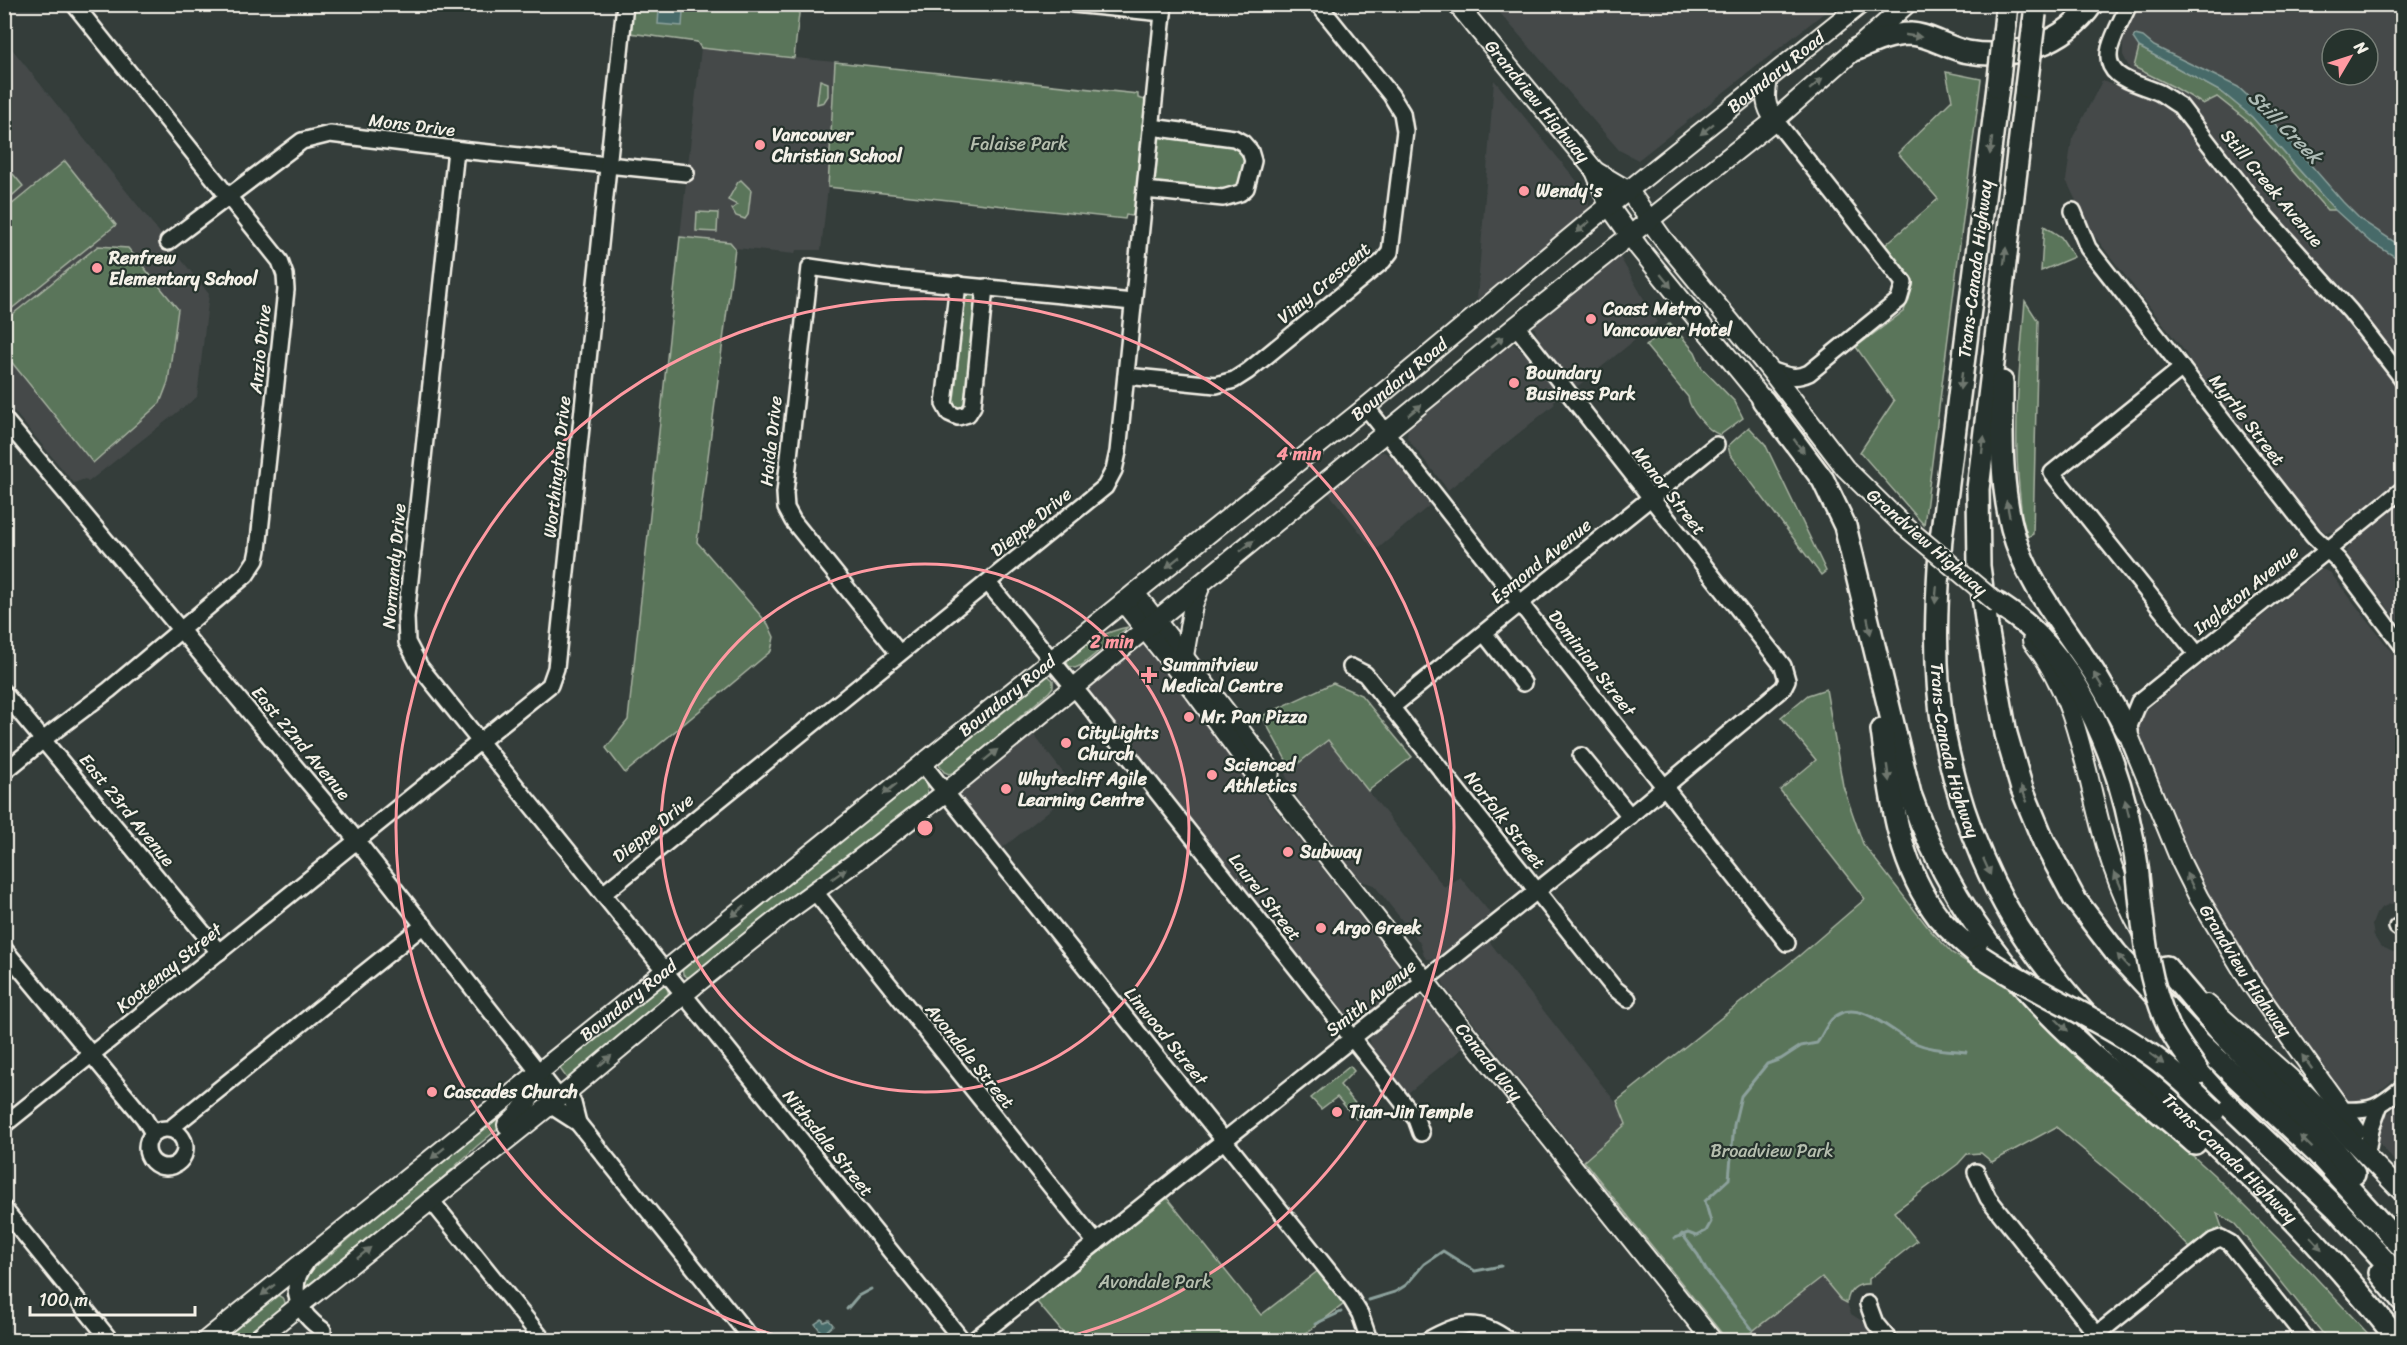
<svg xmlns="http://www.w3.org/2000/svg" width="2407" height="1345" viewBox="0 0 2407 1345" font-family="Sriracha,sans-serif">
<rect width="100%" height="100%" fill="#343d3a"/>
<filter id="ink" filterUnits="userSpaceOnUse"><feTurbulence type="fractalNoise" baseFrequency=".0167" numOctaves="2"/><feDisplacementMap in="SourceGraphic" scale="12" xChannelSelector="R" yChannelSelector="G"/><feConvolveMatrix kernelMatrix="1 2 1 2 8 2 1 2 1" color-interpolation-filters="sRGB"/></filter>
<g filter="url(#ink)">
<!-- built -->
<g fill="#444949" fill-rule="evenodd">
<polygon points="1493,5 1834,5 1638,160 1619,150"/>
<path d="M2139 5H2402V367L2327 274 2286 230 2181 98 2144 80 2130 69 2123 55V38ZM2332 39H2368V75H2332Z"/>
<polygon points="4,39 209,294 197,397 88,482 85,479 74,483 11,408 5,406"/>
<polygon points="701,48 835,62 828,187 821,250 796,250 795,254 735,248 730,242 680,237"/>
<polygon points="1494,80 1581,186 1588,198 1589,206 1585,213 1477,300"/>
<polygon points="2102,81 2169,104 2402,387 2402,481 2338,532 2325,532 2312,522 2198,377 2185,352 2091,232 2066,180 2072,139"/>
<polygon points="1620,257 1657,322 1578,386 1568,380 1540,346 1534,326 1537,322 1611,261"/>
<polygon points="1512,344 1518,347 1541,368 1559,393 1554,401 1555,404 1448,490 1407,438 1408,426 1507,346"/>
<polygon points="1384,452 1392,457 1430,505 1375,551 1327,491 1375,453"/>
<polygon points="2402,496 2402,626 2349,558 2347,551 2358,533"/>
<polygon points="2321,569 2330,572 2402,665 2402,903 2390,904 2381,908 2376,914 2372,925 2374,936 2380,946 2393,952 2402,952 2402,1073 2377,1093 2360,1103 2347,1105 2214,915 2135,737 2136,720 2145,711"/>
<polygon points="1139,645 1147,646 1190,697 1267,799 1405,972 1407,980 1404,985 1362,1018 1348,1018 1091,696 1088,687"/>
<polygon points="1030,730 1076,789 1000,850 961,799 959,790"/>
<polygon points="1328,740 1445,888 1460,877 1491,914 1435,959 1427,959 1424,956 1420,943 1374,885 1361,881 1300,802 1285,774"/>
<polygon points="1488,940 1632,1123 1584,1161 1444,986 1442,980 1445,975"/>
<polygon points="1421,997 1428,1002 1464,1047 1408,1093 1371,1046 1369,1036 1414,1000"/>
<polygon points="2402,1102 2402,1172 2375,1136 2380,1120"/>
<polygon points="1823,1277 1841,1300 1847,1303 1851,1314 1862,1321 1877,1340 1741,1340"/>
</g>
<!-- green -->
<g fill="#5a745a" stroke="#a7b2a1" stroke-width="1.5">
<polygon points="633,5 800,5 794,58 701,48 697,42 630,33"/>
<polygon points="2139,47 2223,93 2252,117 2335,210 2327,210 2250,123 2217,97 2203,104 2174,87 2134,67"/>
<polygon points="835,62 1138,94 1138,98 1145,100 1147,103 1145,129 1233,140 1247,159 1245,180 1226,194 1139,185 1135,213 1132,216 1126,215 1125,219 828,187"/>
<polygon points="1946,72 1981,79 1924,525 1860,452 1894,401 1856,347 1904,311 1913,285 1885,245 1938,199 1898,153 1952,100"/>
<polygon points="820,80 828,83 828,96 824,102 817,104"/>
<polygon points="65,161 116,225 5,314 5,210"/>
<polygon points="13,174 23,186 5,202 5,181"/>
<polygon points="741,180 751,190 748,215 745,219 736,216 732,209 737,205 728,200 738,182"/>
<polygon points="697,212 718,213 717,232 696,231"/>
<polygon points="2044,226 2061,237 2074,257 2041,271"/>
<polygon points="680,237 730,242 735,248 697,542 768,624 774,637 771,651 625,773 606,748 628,720"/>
<polygon points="98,246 128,248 178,309 168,382 160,403 93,463 5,354 4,321"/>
<polygon points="970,293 977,297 967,402 963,407 957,408 953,404 951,397 963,295"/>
<path d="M2025 301 2038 321 2033 534 2028 537C2021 521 2021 505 2019 487 2013 425 2020 363 2025 301Z"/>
<path d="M1670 323 1695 352 1702 368 1735 402 1743 418 1720 435C1707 430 1690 411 1688 397L1646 346Z"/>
<polygon points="1749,427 1765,444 1826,571 1821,575 1730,454 1728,446"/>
<path d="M1128 627 1082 665 1075 668 1068 666 1067 660C1074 645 1112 630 1128 627Z"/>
<polygon points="1046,674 1053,680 1053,687 1049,692 957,771 949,774 944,772 938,763"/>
<polygon points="1333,683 1361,695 1412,757 1368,791 1328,740 1291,769 1262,716"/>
<path d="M1826 689 1843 786 1863 844 1930 930 1952 953 2004 985 2214 1175 2303 1264 2374 1340H2328L2235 1224 2217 1213 2223 1230 2214 1231 2191 1249 2141 1198 2056 1127 1992 1162 1981 1153 1967 1154 1958 1164 1894 1212 1917 1241 1869 1279V1284C1856 1283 1848 1291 1847 1303L1841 1300 1822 1277 1741 1340H1727L1584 1161 1626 1124 1617 1101 1800 955 1865 899 1780 790 1816 760 1781 717 1808 695Z"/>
<polygon points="916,777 923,780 928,787 926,797 692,977 687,977 683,974 682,967"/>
<polygon points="661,984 667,987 669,996 568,1080 558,1066"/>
<polygon points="1350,1066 1354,1071 1340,1085 1363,1113 1356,1119 1337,1097 1321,1109 1311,1098"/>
<polygon points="526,1091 504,1124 477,1146 435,1185 303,1289 305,1280 314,1268 371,1221 394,1198"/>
<polygon points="1167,1198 1261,1315 1319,1270 1344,1304 1297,1340 1069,1340 1037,1302"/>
<polygon points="276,1294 284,1299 286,1306 246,1340 216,1340"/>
</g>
<!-- water -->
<g fill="#466b69" stroke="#8ca19c" stroke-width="1.5">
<polygon points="659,10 683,12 682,26 658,24"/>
<polygon points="2135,35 2143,37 2154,46 2238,87 2263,110 2343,202 2361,220 2402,247 2402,261 2369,241 2335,210 2252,117 2223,93 2139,47 2133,38"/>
<polygon points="822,1319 824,1322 829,1320 833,1325 823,1334 815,1324"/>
</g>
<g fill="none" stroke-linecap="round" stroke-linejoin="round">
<!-- stream -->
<g stroke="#8ca19c" stroke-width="3">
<polyline points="1682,1234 1698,1255 1706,1270 1752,1329"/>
<path d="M1675 1238 1688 1233 1696 1236 1706 1231 1711 1222 1705 1201 1729 1179 1734 1125 1741 1096 1767 1064 1781 1059 1801 1046 1817 1043C1822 1036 1826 1025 1832 1019 1858 994 1892 1034 1915 1043 1931 1050 1949 1050 1966 1052"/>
<polyline points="1369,1300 1395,1292 1406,1285 1424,1264 1443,1251 1475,1271 1501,1266"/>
<polyline points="847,1309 858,1296 871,1289"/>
<polyline points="1315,1324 1341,1312"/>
<polyline points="611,1340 615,1340"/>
</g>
<!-- minor casing -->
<g stroke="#f4f1e8" stroke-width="20">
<g id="minor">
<polyline points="1073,4 1163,13"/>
<path d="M2129 4C2123 18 2114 33 2110 48 2102 80 2140 83 2160 93 2167 97 2173 102 2180 106L2263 214 2350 311 2402 378"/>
<polyline points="456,150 406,617 407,642 420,667 962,1340"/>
<polyline points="1145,190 1223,198 1240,193 1246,188 1253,161 1250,151 1243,143 1234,138 1151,127"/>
<polyline points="2073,211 2088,248 2313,536 2339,561 2402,645"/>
<polyline points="168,242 302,141 330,134 470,151 686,173"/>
<polyline points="958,284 944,404 949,413 958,417 968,414 973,406 985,287"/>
<polyline points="2182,368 2052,473 2197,654"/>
<path d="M1770 370C1785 375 1794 380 1809 373L1899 300 1904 283 1775 120"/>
<polyline points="1126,376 1216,385 1234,380 1248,371 1383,261 1390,252 1405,131 1402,113 1391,95 1318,4"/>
<polyline points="1366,407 1787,943"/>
<polyline points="4,419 349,831 559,1098"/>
<polyline points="988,583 1082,697 1416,1119 1421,1133"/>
<polyline points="1484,633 1523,683"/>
<polyline points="899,653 793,521 786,508 785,493 810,267 886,278 1133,302"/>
<polyline points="1351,667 1365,674 1613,987 1628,999"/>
<polyline points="4,693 219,952"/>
<polyline points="1392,707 1716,445"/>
<polyline points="2127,731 2139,702 2402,490"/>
<polyline points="1581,756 1630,816"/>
<polyline points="922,763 1351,1299 1360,1314 1369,1340"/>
<polyline points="4,772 53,732 109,690 246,575 256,560 258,550 286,290 285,275 280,261 74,4"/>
<polyline points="815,892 1096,1243"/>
<polyline points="603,894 1105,487 1114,470 1118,452 1164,4"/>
<polyline points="2397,927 2402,930"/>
<polyline points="4,949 144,1118 153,1133"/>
<polyline points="567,1092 573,1103 578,1123"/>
<polyline points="550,1105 578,1123 752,1340"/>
<path d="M2341 1110C2372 1112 2379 1107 2402 1088"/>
<polyline points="4,1125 550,685 556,668 625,4"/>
<polyline points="171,1128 424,925"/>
<circle cx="166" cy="1148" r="19"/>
<polyline points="2368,1147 2371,1129 2379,1107"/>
<polyline points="1976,1172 1988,1198 2101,1340"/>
<polyline points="430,1199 543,1340"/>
<polyline points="4,1209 110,1340"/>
<path d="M306 1263C286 1287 299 1315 323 1330"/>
<polyline points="1868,1304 1875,1323 1889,1340"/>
<polyline points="974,1340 1602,839 1783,688 1787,680 1783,666 1516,326"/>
<path d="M1428 1340C1460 1323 1477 1317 1508 1340"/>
<polyline points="2090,1340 2213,1241 2221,1238 2230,1243 2307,1340"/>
</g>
</g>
<!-- major casing -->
<g stroke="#f4f1e8" stroke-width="22">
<g id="major">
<path id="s1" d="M1457 4 1595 171 1609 206 1639 248 1763 400"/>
<path d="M1768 79C1765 95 1764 106 1775 120"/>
<polyline points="1595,171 1629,191 1663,239 1770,370 1845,468 1902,524"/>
<polyline points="1135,593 1270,769 1269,781"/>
<path id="s2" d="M1123 602 1196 694 1258 778 1269 781 1450 1013 1712 1340"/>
<path d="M2032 641C2084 705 2086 790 2112 865 2120 888 2130 912 2142 933"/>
<polyline points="1184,656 1193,605 1201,585"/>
<path id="s3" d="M2127 731 2181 862 2199 898 2250 982 2356 1130"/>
<polyline points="2207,1004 2290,1078 2402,1192"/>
<path d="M507 1125C525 1109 533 1095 540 1072"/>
<path id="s4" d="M206 1340 1366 407 1595 217 1861 4"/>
<polyline points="256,1340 573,1087 695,985 789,910 858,860 946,792 1516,326 1775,120 1907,4"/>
</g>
</g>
<!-- highway casing -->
<g stroke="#f4f1e8" stroke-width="26">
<g id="highway">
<polyline points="2005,24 2007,4"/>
<path d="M1857 49C1875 41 1891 34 1911 34 1930 35 1949 49 1968 52 2014 60 2065 43 2092 4"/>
<path id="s5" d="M1998 87 1941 539C1936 604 1933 669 1944 733 1960 817 1995 903 2049 971 2111 1050 2187 1116 2259 1185 2309 1234 2355 1285 2398 1340"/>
<polyline points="2026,87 1978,489 1979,566 1987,627 2006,734 2022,789 2044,842 2074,898 2116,953 2200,1043 2317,1153 2402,1247"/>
<path d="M2002 382C2002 431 2000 481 2012 528 2025 581 2064 627 2093 671 2105 690 2116 711 2127 731"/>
<path d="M1763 400 1823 480 1845 526 1910 794C1935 865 1975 932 2026 989 2076 1046 2138 1093 2195 1143"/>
<path d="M1998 604C2008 611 2019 618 2028 626 2092 684 2126 783 2137 866"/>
<path d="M1882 730C1891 796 1897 864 1939 918 1951 932 1965 944 1980 956"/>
<polyline points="2166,967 2221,1032 2335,1151 2354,1174"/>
<polyline points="2199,1073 2224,1101 2337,1209 2402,1280"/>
<polyline points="2380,1273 2402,1300"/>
</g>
</g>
<!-- minor -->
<use href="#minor" stroke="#26332d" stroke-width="15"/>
<!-- major -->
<use href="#major" stroke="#26332d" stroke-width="18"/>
<!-- highway -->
<use href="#highway" stroke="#26332d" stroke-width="21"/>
<!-- major-bridge casing -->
<g stroke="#f4f1e8" stroke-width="22" stroke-linecap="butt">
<polyline id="major-bridge" points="1902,524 1998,604"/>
</g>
<!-- highway-bridge casing -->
<g stroke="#f4f1e8" stroke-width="26" stroke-linecap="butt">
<g id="highway-bridge">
<polyline points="1998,87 2005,24"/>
<polyline points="2026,87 2035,14"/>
<path d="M2137 866C2143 921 2145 976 2169 1027 2177 1043 2189 1058 2199 1073"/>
<path d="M1980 956C2034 992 2095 1016 2148 1053 2172 1069 2193 1091 2214 1111"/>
</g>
</g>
<!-- major-bridge -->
<use href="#major-bridge" stroke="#26332d" stroke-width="18"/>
<!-- highway-bridge -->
<use href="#highway-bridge" stroke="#26332d" stroke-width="21"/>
</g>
<!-- one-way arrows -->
<defs><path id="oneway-solid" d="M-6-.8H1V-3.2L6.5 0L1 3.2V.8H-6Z" transform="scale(1.5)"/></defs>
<g fill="#6e766e">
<use href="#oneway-solid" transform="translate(1913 36) rotate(8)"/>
<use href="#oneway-solid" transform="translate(1816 84) rotate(-41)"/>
<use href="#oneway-solid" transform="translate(1707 129) rotate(141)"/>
<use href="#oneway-solid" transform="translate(1991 146) rotate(97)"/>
<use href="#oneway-solid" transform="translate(1583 227) rotate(140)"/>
<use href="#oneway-solid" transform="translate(2005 256) rotate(-83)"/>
<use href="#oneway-solid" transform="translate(1666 281) rotate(51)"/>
<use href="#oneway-solid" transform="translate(1497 342) rotate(-40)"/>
<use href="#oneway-solid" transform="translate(1961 381) rotate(97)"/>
<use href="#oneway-solid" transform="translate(1415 410) rotate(-39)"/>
<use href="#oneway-solid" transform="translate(1983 445) rotate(-83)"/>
<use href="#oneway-solid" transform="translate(1799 446) rotate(53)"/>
<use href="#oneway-solid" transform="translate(2008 509) rotate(-101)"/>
<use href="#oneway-solid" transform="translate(1247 546) rotate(-39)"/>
<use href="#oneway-solid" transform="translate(1173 562) rotate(141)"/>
<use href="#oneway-solid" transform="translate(1936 595) rotate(95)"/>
<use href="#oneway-solid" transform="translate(1869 626) rotate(79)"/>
<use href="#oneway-solid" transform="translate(2098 680) rotate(-121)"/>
<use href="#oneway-solid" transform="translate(991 755) rotate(-39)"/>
<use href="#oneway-solid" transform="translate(1888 773) rotate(82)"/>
<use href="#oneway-solid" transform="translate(890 789) rotate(141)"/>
<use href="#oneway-solid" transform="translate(2024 794) rotate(-111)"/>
<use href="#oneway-solid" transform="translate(2127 808) rotate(-104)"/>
<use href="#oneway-solid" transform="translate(1987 867) rotate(66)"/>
<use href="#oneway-solid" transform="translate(839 874) rotate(-36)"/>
<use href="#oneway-solid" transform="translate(2118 880) rotate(-113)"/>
<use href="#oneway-solid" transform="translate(2190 881) rotate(-116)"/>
<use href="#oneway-solid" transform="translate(738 911) rotate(141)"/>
<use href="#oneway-solid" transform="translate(2123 961) rotate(-132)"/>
<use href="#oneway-solid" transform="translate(2062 1025) rotate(44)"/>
<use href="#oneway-solid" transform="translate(2157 1059) rotate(38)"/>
<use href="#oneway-solid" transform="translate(605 1061) rotate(-40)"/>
<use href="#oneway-solid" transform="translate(2307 1062) rotate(-126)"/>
<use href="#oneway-solid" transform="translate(2306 1142) rotate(-136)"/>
<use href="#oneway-solid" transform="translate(438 1153) rotate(141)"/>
<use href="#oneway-solid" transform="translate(2316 1243) rotate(47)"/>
<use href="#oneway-solid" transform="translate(364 1253) rotate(-39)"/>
<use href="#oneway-solid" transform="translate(268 1290) rotate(141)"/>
</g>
</g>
<!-- distance rings -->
<g fill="none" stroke="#ff9aa2" stroke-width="3">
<circle cx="925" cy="828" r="264"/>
<path d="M793 1340A529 529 0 1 1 1057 1340"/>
</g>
<!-- markers -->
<g fill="#ff9aa2" stroke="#26332d" stroke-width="2">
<circle cx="760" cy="145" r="6"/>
<circle cx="1524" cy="191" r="6"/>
<circle cx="97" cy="268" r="6"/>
<circle cx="1591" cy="319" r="6"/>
<circle cx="1514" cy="383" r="6"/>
<path d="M1146 666h6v6h6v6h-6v6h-6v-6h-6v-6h6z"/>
<circle cx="1189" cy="717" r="6"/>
<circle cx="1066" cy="743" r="6"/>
<circle cx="1212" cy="775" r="6"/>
<circle cx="1006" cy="789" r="6"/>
<circle cx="1288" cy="852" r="6"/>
<circle cx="1321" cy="928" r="6"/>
<circle cx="432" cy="1092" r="6"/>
<circle cx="1337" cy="1112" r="6"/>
</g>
<g text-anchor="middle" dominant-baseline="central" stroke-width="4.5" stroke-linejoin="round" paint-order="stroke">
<!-- street labels -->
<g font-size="18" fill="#f4f1e8" stroke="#26332d">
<text stroke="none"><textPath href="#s4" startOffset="2018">Boundary Road</textPath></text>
<text stroke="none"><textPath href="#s1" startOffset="126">Grandview Highway</textPath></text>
<text transform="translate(412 125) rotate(7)">Mons Drive</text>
<text transform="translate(2272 188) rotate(50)">Still Creek Avenue</text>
<text transform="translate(1975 269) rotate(-83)">Trans-Canada Highway</text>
<text transform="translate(1324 283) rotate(-40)">Vimy Crescent</text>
<text transform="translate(260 349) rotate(-84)">Anzio Drive</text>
<text stroke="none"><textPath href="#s4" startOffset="1532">Boundary Road</textPath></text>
<text transform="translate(2247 420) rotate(52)">Myrtle Street</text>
<text transform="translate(771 441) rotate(-84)">Haida Drive</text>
<text transform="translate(557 467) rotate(-84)">Worthington Drive</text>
<text transform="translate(1669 491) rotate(52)">Manor Street</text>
<text transform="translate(1031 522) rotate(-39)">Dieppe Drive</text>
<text transform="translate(1927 542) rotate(41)">Grandview Highway</text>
<text transform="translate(1541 561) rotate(-39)">Esmond Avenue</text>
<text transform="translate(394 566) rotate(-85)">Normandy Drive</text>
<text transform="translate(2246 590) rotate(-39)">Ingleton Avenue</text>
<text transform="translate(1592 663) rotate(52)">Dominion Street</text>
<text stroke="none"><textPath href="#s4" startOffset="1028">Boundary Road</textPath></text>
<text transform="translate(301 743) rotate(50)">East 22nd Avenue</text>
<text stroke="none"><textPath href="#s5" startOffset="669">Trans-Canada Highway</textPath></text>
<text transform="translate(127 810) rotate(51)">East 23rd Avenue</text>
<text transform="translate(1505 820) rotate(52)">Norfolk Street</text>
<text transform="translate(653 828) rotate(-39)">Dieppe Drive</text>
<text transform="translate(1265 897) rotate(52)">Laurel Street</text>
<text transform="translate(169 968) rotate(-39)">Kootenay Street</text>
<text stroke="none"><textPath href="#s3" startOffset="268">Grandview Highway</textPath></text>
<text transform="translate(1371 998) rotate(-39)">Smith Avenue</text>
<text stroke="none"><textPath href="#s4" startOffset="542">Boundary Road</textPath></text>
<text transform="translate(1166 1036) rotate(51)">Linwood Street</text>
<text transform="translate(970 1056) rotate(51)">Avondale Street</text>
<text stroke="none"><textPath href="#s2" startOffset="590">Canada Way</textPath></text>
<text transform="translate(828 1143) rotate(51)">Nithsdale Street</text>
<text stroke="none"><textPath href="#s5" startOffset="1173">Trans-Canada Highway</textPath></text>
</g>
<!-- poi labels -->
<g font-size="18" font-weight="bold" fill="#f4f1e8" stroke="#26332d" text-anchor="start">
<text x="772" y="135">Vancouver<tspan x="772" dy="21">Christian School</tspan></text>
<text x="1536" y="191">Wendy's</text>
<text x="109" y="258">Renfrew<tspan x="109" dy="21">Elementary School</tspan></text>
<text x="1603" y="309">Coast Metro<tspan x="1603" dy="21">Vancouver Hotel</tspan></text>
<text x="1526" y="373">Boundary<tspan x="1526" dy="21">Business Park</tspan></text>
<text x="1162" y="665">Summitview<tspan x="1162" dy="21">Medical Centre</tspan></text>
<text x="1201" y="717">Mr. Pan Pizza</text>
<text x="1078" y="733">CityLights<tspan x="1078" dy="21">Church</tspan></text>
<text x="1224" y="765">Scienced<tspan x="1224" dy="21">Athletics</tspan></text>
<text x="1018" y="779">Whytecliff Agile<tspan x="1018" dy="21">Learning Centre</tspan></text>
<text x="1300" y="852">Subway</text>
<text x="1333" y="928">Argo Greek</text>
<text x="444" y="1092">Cascades Church</text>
<text x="1349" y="1112">Tian-Jin Temple</text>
</g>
<!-- park labels -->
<g font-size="18" fill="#b6bfaf" stroke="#26332d">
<text x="1019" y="144">Falaise Park</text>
<text x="1772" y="1151">Broadview Park</text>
<text x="1155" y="1282">Avondale Park</text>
</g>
<!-- water labels -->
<g font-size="20" font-style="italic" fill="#aebbb5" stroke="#26332d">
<text transform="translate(2285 127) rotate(45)">Still Creek</text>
</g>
</g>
<circle cx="925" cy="828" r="9" fill="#ff9aa2" stroke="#26332d" stroke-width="3"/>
<g font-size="18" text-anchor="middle" font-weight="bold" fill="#ff9aa2" stroke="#26332d" stroke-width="4.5" stroke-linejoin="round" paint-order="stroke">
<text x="1299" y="460">4 min</text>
<text x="1112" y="648">2 min</text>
</g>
<!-- margin -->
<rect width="2407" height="1345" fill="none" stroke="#26332d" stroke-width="24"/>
<rect x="12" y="12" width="2383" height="1321" fill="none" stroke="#f4f1e8" stroke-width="2" filter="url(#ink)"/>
<!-- north arrow -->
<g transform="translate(2350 57) rotate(51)"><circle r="28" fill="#26332d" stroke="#787f78" stroke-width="1.5"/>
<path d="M0-4.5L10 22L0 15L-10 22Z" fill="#ff9aa2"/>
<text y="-9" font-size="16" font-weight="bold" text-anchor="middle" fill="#f4f1e8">N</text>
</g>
<!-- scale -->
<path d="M30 1306v9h165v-9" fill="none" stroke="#f4f1e8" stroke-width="3"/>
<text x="39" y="1306" font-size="18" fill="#f4f1e8" stroke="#26332d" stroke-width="4.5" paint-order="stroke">100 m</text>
</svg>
